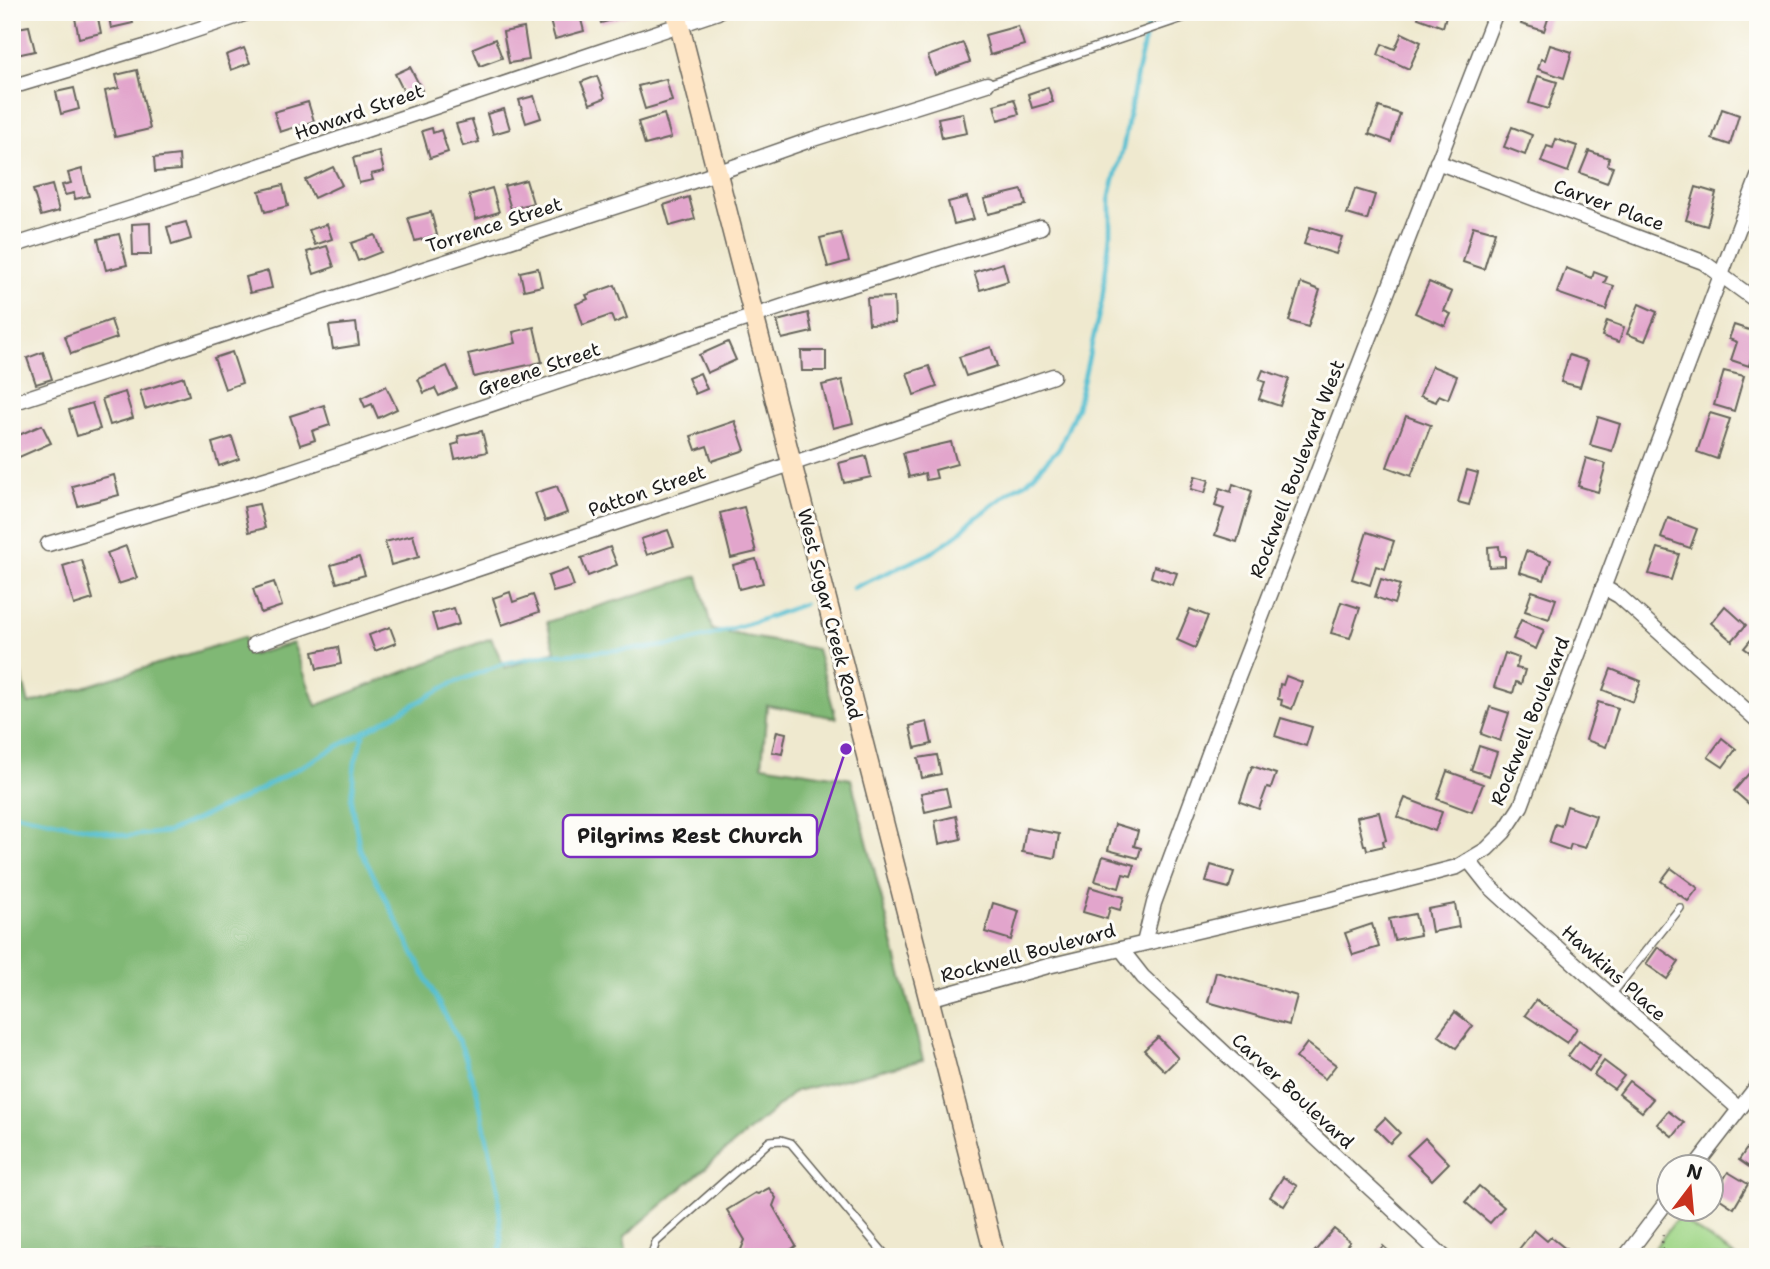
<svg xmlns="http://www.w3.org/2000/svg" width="1770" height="1269" viewBox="0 0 1770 1269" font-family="'Shantell Sans',sans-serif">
<rect width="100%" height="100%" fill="#fdfcf7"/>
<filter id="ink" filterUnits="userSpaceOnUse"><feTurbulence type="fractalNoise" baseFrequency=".0143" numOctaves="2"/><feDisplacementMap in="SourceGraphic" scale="14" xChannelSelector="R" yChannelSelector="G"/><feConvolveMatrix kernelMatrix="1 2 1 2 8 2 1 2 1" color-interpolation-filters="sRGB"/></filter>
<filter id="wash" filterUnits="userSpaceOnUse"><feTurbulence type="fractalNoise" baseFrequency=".00686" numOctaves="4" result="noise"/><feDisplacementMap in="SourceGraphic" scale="28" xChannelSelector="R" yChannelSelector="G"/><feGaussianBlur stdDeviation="1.57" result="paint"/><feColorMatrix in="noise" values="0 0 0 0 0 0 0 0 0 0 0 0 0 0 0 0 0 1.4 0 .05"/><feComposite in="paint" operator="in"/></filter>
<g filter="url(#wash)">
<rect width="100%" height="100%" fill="#efe9cf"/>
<!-- green -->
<polygon fill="#a1d789" stroke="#5e7a52" stroke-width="2" points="1678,1217 1736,1257 1648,1257"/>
<!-- forest -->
<polygon fill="#80b875" stroke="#4e6a48" stroke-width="2" points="698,576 712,630 817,649 836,718 767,705 762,765 851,779 923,1060 796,1091 624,1237 627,1257 12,1257 12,639 29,704 244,637 252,655 293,643 316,706 491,638 505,668 555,651 547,622"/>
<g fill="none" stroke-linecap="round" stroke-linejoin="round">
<!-- stream -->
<g stroke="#55bfd1" stroke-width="4.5">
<polyline points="853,588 929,554 957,535 971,521 1015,488 1026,483 1060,447 1077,407 1102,301 1110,235 1110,195 1123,148 1137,73 1151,12"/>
<polyline points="364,733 355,762 351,801 360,849 462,1048 477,1092 498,1188 501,1240 500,1257"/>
<polyline points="12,813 127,836 168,832 246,797 451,684 502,664 545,655 649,648 684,643 758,621 804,604"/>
</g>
</g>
<g id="blocks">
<!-- building -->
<g fill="#e2a5cc">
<polygon points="108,12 130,12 133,23 111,28"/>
<polygon points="142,12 165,12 165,13 143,18"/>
<polygon points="565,12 579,12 584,31 555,39 549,17"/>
<polygon points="598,12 629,12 630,15 601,23"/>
<polygon points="1420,12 1447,12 1443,27 1418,18"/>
<polygon points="1525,12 1550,13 1544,31 1521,24"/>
<polygon points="97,13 101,33 79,38 75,18"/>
<polygon points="29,26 35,51 12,56 12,29"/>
<polygon points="1018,26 1024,45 990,55 985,35"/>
<polygon points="524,28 529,60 509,63 503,32"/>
<polygon points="1402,33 1421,42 1409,69 1378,55 1382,44 1395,49"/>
<polygon points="495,39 502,58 480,66 473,48"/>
<polygon points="963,43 970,62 935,75 928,56"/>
<polygon points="1550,45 1572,52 1564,78 1538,69 1541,59 1545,60"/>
<polygon points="244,48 250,63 231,70 226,55"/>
<polygon points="410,67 422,90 407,98 395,74"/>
<polygon points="137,70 150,129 115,137 105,91 119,88 116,75"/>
<polygon points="597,76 605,98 590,104 581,82"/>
<polygon points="1538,76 1557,82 1548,109 1529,103"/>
<polygon points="666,79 672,101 645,109 638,86"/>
<polygon points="1048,87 1053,102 1032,108 1028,94"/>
<polygon points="74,88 79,109 61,114 56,92"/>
<polygon points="534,96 541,118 526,123 519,100"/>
<polygon points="1014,99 1019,114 998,120 994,105"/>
<polygon points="308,102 314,121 280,132 274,112"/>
<polygon points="1379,107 1400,114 1391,142 1369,134"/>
<polygon points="504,109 510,129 493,134 487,114"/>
<polygon points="1722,109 1739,115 1730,145 1712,139"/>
<polygon points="963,113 967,133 942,138 938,118"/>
<polygon points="664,114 671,138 645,145 638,122"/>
<polygon points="472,120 479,142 463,146 456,124"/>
<polygon points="1512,127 1532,135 1525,155 1504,147"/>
<polygon points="432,128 433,133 441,130 448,152 430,158 422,131"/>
<polygon points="1556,139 1577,146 1568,172 1541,162 1547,146 1553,148"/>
<polygon points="379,151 384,171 371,174 373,180 359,183 353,158"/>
<polygon points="1589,151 1609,158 1607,165 1613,167 1607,183 1580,173"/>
<polygon points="179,155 180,170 155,172 154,158"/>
<polygon points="333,167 342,185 314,198 305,180"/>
<polygon points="82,169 89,196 75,199 74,193 65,195 62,185 71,183 68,173"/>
<polygon points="526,180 533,203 511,209 504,186"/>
<polygon points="52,185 59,211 41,216 33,190"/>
<polygon points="283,185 288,206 265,212 259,191"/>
<polygon points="1696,187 1716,193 1707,226 1686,220"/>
<polygon points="492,188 499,212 476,219 469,195"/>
<polygon points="1355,189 1375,195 1367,220 1347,214"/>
<polygon points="1022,190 1026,205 988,214 984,199"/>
<polygon points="689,197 695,219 670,226 664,205"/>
<polygon points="967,197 974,219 954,224 948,202"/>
<polygon points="431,212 437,235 415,241 408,218"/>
<polygon points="186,222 191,239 172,245 167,227"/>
<polygon points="150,223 151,255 133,255 132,224"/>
<polygon points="327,224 332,239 315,245 309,230"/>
<polygon points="1473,226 1495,232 1484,269 1463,262"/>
<polygon points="1310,227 1342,237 1336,254 1304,244"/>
<polygon points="841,233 849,261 828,267 820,238"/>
<polygon points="119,234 127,265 106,270 98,239"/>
<polygon points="375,235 381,252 358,261 351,243"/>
<polygon points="327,246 334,267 314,274 307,252"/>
<polygon points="1003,263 1008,281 980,290 974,272"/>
<polygon points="12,266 18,291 12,291"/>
<polygon points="538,268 542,286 524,290 520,272"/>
<polygon points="1566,268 1592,278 1594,272 1607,277 1604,283 1614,286 1606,310 1557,293"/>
<polygon points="268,271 272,288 250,293 246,277"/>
<polygon points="1429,282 1452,292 1444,311 1451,314 1445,326 1415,313"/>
<polygon points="1301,283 1320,290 1308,327 1289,321"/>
<polygon points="615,285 627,318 614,323 611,315 583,325 576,304 588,299 586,295"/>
<polygon points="894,297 895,323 869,324 867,298"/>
<polygon points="1639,304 1657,312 1645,341 1627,334"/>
<polygon points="808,313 812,332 782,339 777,321"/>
<polygon points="111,320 117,338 71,354 65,336"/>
<polygon points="1607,321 1624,327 1619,342 1602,336"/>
<polygon points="356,323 359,345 333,349 329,326"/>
<polygon points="1734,325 1758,333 1749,366 1731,360 1737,342 1729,339"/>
<polygon points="534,327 542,362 474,377 468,354 516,343 513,332"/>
<polygon points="728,342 736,360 707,373 699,355"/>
<polygon points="991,347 997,366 966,376 959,357"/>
<polygon points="801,351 826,351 826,371 802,371"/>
<polygon points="43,352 52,379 36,384 27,358"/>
<polygon points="232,352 242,383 225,389 214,358"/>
<polygon points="1569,355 1588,361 1580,387 1561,382"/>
<polygon points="447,366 457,388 439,396 435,388 424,393 418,379"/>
<polygon points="929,366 937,387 914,395 907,373"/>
<polygon points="1432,366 1457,376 1448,399 1439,395 1436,402 1420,396"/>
<polygon points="1263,370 1289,379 1280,406 1259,399 1265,382 1259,380"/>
<polygon points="1724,371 1744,376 1734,411 1714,405"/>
<polygon points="700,373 707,389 695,394 688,378"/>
<polygon points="184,377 189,395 145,409 140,391"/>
<polygon points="842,380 853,423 833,428 822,385"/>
<polygon points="386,386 397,409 378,418 372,404 365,407 361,398"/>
<polygon points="125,392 133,418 110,425 102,399"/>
<polygon points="92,403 100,429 77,436 69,410"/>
<polygon points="324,405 330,425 312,431 315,440 300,445 290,416"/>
<polygon points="1710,413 1730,419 1717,459 1697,452"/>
<polygon points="1406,416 1431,425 1411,476 1387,467"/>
<polygon points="1598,417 1620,424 1612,451 1590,445"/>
<polygon points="735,421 745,450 712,461 707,446 696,450 691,436"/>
<polygon points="42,425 51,443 17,458 12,447 12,438"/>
<polygon points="482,431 487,452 455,459 452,445 459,443 458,436"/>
<polygon points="232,437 239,459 219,466 212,443"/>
<polygon points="951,442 957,464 935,470 937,478 926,480 925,473 909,477 903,453"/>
<polygon points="866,456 871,477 844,483 839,463"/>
<polygon points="1586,458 1606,464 1598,492 1578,486"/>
<polygon points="1467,470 1478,473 1469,505 1458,502"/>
<polygon points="114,475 119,495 78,506 72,486"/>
<polygon points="1195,476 1209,480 1205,493 1191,489"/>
<polygon points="1233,484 1252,491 1237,542 1215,535 1224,509 1215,506 1220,488 1231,492"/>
<polygon points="557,486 567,513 545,521 535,493"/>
<polygon points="259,504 265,528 249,532 244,507"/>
<polygon points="744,507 756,552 731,558 720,513"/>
<polygon points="1668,518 1697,529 1690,548 1661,538"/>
<polygon points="668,530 674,546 647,555 641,539"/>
<polygon points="1367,532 1394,541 1385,569 1376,566 1370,585 1352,579"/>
<polygon points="413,535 419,557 391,565 385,542"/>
<polygon points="126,546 137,578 118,584 107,553"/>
<polygon points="1499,546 1500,556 1505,556 1505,566 1489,567 1488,547"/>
<polygon points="610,547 617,565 588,576 581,558"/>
<polygon points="1658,548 1679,554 1671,580 1649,574"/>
<polygon points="1526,551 1551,560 1544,580 1519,572"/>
<polygon points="359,557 365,575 337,583 331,565"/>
<polygon points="756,559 763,583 739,589 733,565"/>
<polygon points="82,560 93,599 74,605 63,566"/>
<polygon points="1154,566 1177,573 1173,585 1151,577"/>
<polygon points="568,569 574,586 553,592 548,576"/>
<polygon points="1381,579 1400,585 1394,604 1375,597"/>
<polygon points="274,582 282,606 261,613 253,589"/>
<polygon points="1532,591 1556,599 1549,619 1525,611"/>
<polygon points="510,592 513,602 533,595 539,612 502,625 493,598"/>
<polygon points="1341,602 1360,608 1350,638 1331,633"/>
<polygon points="1725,606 1746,625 1732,641 1711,623"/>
<polygon points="454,608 459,624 437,631 432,614"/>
<polygon points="1190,609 1208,616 1195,648 1177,640"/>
<polygon points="1521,620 1544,630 1536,649 1513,639"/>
<polygon points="390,627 396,643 375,651 369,635"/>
<polygon points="1758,631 1758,658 1744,648"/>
<polygon points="338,647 341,664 317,669 313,652"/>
<polygon points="1505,653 1519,658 1516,668 1525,670 1521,684 1516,682 1513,693 1494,687"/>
<polygon points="1611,669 1641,681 1633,702 1603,690"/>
<polygon points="1286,676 1302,682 1292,709 1281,705 1282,700 1278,699 1280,684 1283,685"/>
<polygon points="1598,702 1618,708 1606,747 1586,740"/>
<polygon points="1490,707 1509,713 1500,741 1481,734"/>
<polygon points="1281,718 1312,727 1306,746 1275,736"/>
<polygon points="927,722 932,744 915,748 910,726"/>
<polygon points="777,731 786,733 782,754 772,752"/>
<polygon points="1722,738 1736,749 1723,767 1708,757"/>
<polygon points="1479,746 1497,752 1489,776 1471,770"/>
<polygon points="937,755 941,774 922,778 918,758"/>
<polygon points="1756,765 1758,767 1758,794 1749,804 1734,791"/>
<polygon points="1252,766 1276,774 1271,788 1267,787 1259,809 1240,802"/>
<polygon points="1447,771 1483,784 1472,812 1437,799"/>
<polygon points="946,788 950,806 925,812 921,793"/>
<polygon points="1405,798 1442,812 1435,831 1397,817"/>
<polygon points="1567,806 1596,816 1585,848 1571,844 1569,850 1549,843 1555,824 1561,826"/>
<polygon points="1379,812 1386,840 1383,841 1384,846 1367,850 1366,845 1364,845 1357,817"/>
<polygon points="956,816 961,839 939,844 935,821"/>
<polygon points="1115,824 1138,831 1134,846 1141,848 1138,858 1108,850"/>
<polygon points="1026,828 1059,834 1055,858 1022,852"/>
<polygon points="1103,856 1135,865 1131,876 1123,874 1119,888 1095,881"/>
<polygon points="1211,865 1234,872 1229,888 1206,882"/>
<polygon points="1671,868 1698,888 1688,901 1661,881"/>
<polygon points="1090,887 1124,897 1120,910 1110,907 1107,919 1083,912"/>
<polygon points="993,903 1019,911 1011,940 985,932"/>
<polygon points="1455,904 1459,927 1432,932 1428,909"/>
<polygon points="1415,914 1420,935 1394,940 1389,919"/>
<polygon points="1372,924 1379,947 1353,955 1345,933"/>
<polygon points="1658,947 1679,962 1667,979 1646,964"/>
<polygon points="1216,972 1297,996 1289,1025 1208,1002"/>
<polygon points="1536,1000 1577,1028 1567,1043 1525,1015"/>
<polygon points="1455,1012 1473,1026 1456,1048 1438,1035"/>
<polygon points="1158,1037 1178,1058 1165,1071 1144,1050"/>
<polygon points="1579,1041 1600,1056 1589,1071 1568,1056"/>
<polygon points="1307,1043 1336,1065 1325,1079 1296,1058"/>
<polygon points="1604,1061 1624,1076 1614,1089 1594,1075"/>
<polygon points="1629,1081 1653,1099 1642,1112 1619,1094"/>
<polygon points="1668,1111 1684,1123 1673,1137 1657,1124"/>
<polygon points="1385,1118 1400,1133 1390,1143 1375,1128"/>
<polygon points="1425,1138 1449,1163 1432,1180 1407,1155"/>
<polygon points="1754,1138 1758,1140 1758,1173 1739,1160"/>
<polygon points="1728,1172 1748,1184 1734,1208 1714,1195"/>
<polygon points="1283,1177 1297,1186 1284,1206 1270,1197"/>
<polygon points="1479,1186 1504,1207 1490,1223 1465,1202"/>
<polygon points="769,1188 776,1198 773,1206 796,1246 780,1257 738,1257 745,1240 727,1210 755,1193 758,1194"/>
<polygon points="1334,1229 1350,1242 1337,1257 1310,1257"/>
<polygon points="1534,1230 1547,1241 1551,1237 1567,1250 1561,1257 1522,1257 1516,1253"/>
<polygon points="1383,1246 1395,1257 1374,1257"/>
</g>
</g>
</g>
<g filter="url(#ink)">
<use href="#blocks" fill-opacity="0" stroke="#66645b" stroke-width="2"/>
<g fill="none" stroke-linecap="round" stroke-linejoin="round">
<!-- lane casing -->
<g stroke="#66645b" stroke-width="10">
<g id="lane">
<polyline points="988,84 1200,12"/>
<polyline points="1611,995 1680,908"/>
<polyline points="651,1257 656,1242 770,1141 781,1140 791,1143 887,1257"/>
</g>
</g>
<!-- street casing -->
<g stroke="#66645b" stroke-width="17">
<g id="street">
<polyline points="21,84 148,46 250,12"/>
<polyline points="1437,162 1703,262 1758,302"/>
<polyline points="12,246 151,202 718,12"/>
<polyline points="12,403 682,185 813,139 987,84"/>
<polyline points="48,544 289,472 796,302 1041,227"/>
<polyline points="1603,587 1619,596 1758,721"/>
<polyline points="254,644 1053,376"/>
<polyline points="1469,861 1488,885 1536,929 1739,1109"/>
<polyline points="1144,943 1154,903 1218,729 1496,12"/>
<polyline points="1121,949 1143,977 1444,1257"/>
<polyline points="929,999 1048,966 1325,901 1457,867 1487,849 1504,832 1521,806 1758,177"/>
<polyline points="1694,1168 1758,1085"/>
<polyline points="1625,1257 1668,1200"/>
</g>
</g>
<!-- secondary casing -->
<g stroke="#66645b" stroke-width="22">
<polyline id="secondary" points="676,12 995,1257"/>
</g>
<!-- path -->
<polyline stroke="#66645b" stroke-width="2.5" stroke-dasharray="2 5" stroke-linecap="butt" points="1661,1257 1663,1233"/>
<!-- lane -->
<use href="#lane" stroke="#fff" stroke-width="7"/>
<!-- street -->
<use href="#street" stroke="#fff" stroke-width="14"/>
<!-- secondary -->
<use href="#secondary" stroke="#fee5c5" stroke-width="19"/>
</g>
</g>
<g text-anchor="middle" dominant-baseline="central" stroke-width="6" stroke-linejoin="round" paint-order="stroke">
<!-- street labels -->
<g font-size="19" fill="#1c1c1c" stroke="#fdfcf7">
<text transform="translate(359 112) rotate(-19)">Howard Street</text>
<text transform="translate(1609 205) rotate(20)">Carver Place</text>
<text transform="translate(494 225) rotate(-18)">Torrence Street</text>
<text transform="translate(539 369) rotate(-19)">Greene Street</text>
<text transform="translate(1297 469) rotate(-69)">Rockwell Boulevard West</text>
<text transform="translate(647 491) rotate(-19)">Patton Street</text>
<text transform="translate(830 614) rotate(76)">West Sugar Creek Road</text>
<text transform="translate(1530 721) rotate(-68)">Rockwell Boulevard</text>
<text transform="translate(1028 953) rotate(-15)">Rockwell Boulevard</text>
<text transform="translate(1614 973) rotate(42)">Hawkins Place</text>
<text transform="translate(1293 1091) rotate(43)">Carver Boulevard</text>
</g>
</g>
<!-- callouts -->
<path fill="none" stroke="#7b2cbf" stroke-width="2.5" d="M846 749L817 836"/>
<circle fill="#7b2cbf" stroke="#fdfcf7" stroke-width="2.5" cx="846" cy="749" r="7"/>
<rect fill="#fdfcf7" stroke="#7b2cbf" stroke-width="2.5" x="563" y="815" width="254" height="42" rx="7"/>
<g font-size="21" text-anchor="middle" font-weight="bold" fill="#1c1c1c">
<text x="690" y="843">Pilgrims Rest Church</text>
</g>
<!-- margin -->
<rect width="1770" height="1269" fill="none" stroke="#fdfcf7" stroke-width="42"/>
<!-- north arrow -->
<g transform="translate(1690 1188) rotate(16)"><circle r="33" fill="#fdfcf7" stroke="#a3a29f" stroke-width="2"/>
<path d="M0-5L12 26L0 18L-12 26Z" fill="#c8321e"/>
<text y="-10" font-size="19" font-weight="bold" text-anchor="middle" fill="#1c1c1c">N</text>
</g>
</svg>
